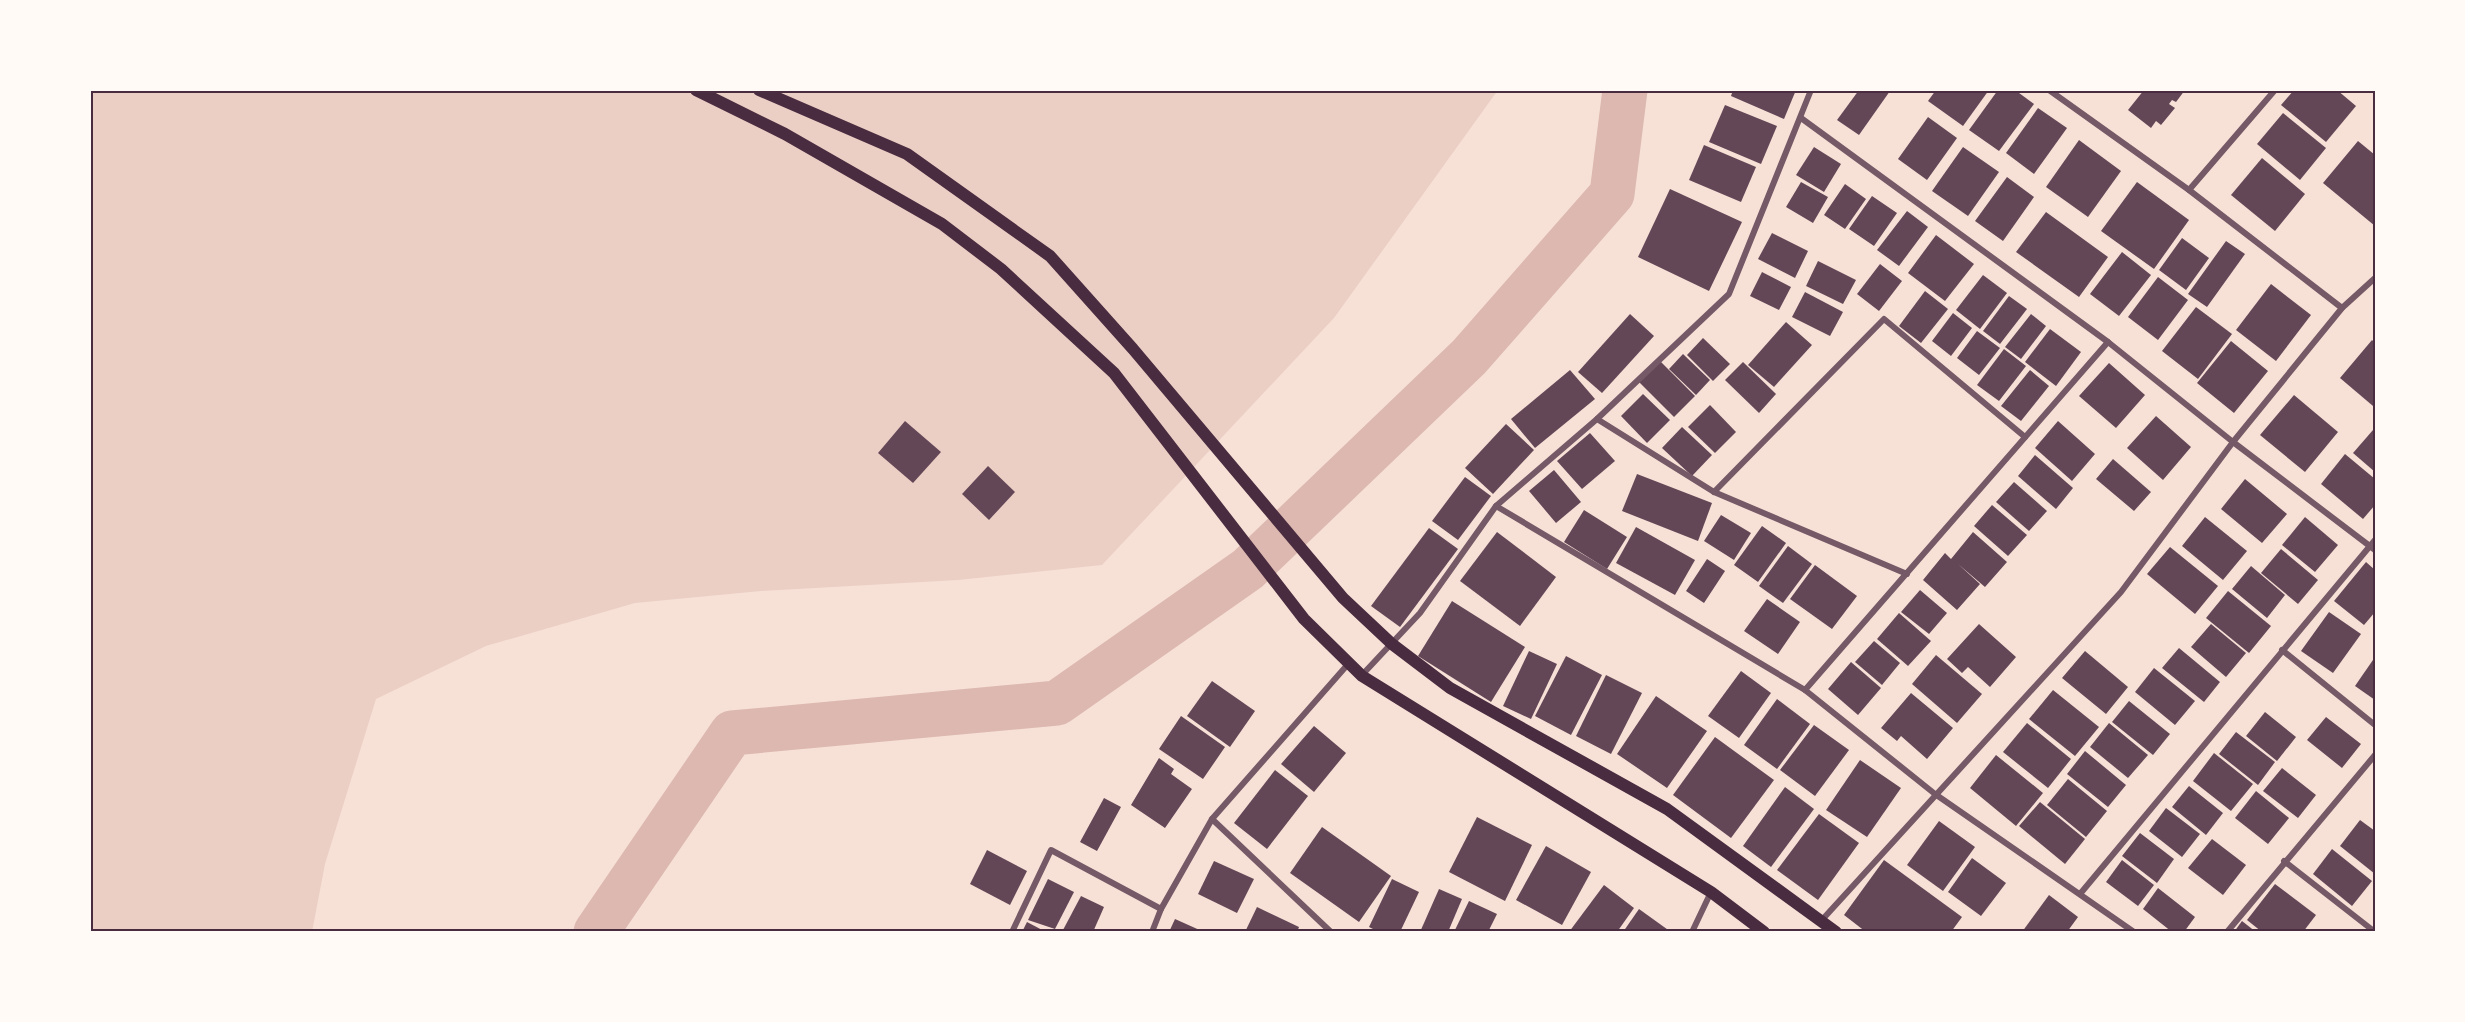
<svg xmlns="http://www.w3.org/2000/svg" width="2465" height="1022" viewBox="0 0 2465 1022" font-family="'IBM Plex Sans',sans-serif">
<rect width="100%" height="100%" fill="#f7e1d7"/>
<!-- green -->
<polygon fill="#ebcfc5" points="90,90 1498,90 1334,318 1102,565 958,580 761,591 635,603 486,646 376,699 325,864 312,932 90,932"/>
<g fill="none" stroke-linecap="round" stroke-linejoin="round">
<!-- river -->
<polyline stroke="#dcb8b0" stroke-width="45" points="596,932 732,733 1057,703 1248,569 1469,357 1612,194 1625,90"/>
</g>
<!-- building -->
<g fill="#644757">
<polygon points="1733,90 1796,90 1784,119 1731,96"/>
<polygon points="1859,90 1890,91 1859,135 1837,120"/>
<polygon points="1936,90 1989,90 1963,126 1928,101"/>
<polygon points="1998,90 2015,90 2034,104 1999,151 1969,130"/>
<polygon points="2144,90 2185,90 2176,102 2172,100 2169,104 2175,108 2161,125 2156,121 2151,128 2128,110"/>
<polygon points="2294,90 2337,90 2356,106 2326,142 2281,105"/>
<polygon points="1725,105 1777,126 1761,164 1709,142"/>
<polygon points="2038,108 2067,128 2034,174 2006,153"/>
<polygon points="2283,113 2326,148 2300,180 2257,144"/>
<polygon points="1928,117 1957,138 1927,180 1898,159"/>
<polygon points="2079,140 2121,171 2088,217 2046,187"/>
<polygon points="2358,141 2375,155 2375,226 2323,183"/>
<polygon points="1704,145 1756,167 1741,202 1689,180"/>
<polygon points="1814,147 1841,164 1824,192 1796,175"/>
<polygon points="1963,147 1999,172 1968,216 1932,191"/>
<polygon points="2262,158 2305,194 2275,231 2231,195"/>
<polygon points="2007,177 2034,197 2003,241 1975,221"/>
<polygon points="1801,182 1828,197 1813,223 1786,207"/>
<polygon points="2137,182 2189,220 2154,269 2101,231"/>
<polygon points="1845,184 1866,199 1845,229 1824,215"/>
<polygon points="1670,189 1742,222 1709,291 1638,257"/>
<polygon points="1872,196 1897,213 1874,246 1849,229"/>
<polygon points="1907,211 1928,227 1899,266 1877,250"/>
<polygon points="2046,212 2108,257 2079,297 2016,252"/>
<polygon points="1772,233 1808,251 1795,278 1758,259"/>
<polygon points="1936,235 1974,264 1945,301 1908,273"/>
<polygon points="2182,238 2209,258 2186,290 2159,270"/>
<polygon points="2226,241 2245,254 2207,307 2188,294"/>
<polygon points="2122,252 2151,275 2119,316 2090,294"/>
<polygon points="1818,261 1856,280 1843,304 1806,286"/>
<polygon points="1880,264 1902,281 1879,311 1857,294"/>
<polygon points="1762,272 1791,287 1779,310 1750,296"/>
<polygon points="1983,275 2007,293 1980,329 1956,310"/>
<polygon points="2158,277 2188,300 2158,340 2128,317"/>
<polygon points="2271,284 2311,315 2276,361 2236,330"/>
<polygon points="1925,291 1948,309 1921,343 1899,326"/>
<polygon points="1805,292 1843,312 1830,336 1792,317"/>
<polygon points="2009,296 2027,309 2000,344 1983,331"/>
<polygon points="2196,307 2232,334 2198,379 2162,351"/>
<polygon points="1953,313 1972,328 1951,356 1932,341"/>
<polygon points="1630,314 1654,336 1602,393 1578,372"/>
<polygon points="2031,314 2046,326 2021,359 2005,347"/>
<polygon points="1786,322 1812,345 1774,387 1748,365"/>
<polygon points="2050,329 2081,352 2056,386 2025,362"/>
<polygon points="1977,331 2000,348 1979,375 1957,358"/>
<polygon points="1703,338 1730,364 1713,381 1687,355"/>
<polygon points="2372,340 2375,343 2375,403 2373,406 2340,378"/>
<polygon points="2231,341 2268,371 2234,413 2197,383"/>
<polygon points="2004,349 2026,366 1999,401 1977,385"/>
<polygon points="1683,354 1710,380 1696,395 1669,369"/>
<polygon points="1660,361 1695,396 1674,417 1639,382"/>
<polygon points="1743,362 1776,394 1759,413 1725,380"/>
<polygon points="2109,363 2145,395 2116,428 2079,396"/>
<polygon points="1570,370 1595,399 1535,448 1511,419"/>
<polygon points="2030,370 2049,386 2021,421 2001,406"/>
<polygon points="1643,394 1670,420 1647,443 1621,416"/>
<polygon points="2294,395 2338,432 2305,472 2260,435"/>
<polygon points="1710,405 1736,432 1715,453 1688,427"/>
<polygon points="2156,416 2191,447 2163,480 2127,448"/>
<polygon points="905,421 941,452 913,483 878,453"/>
<polygon points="2058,421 2095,454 2072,481 2035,448"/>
<polygon points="1506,424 1534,450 1493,494 1465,468"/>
<polygon points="1682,427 1712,455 1692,476 1662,448"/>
<polygon points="2373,430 2375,432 2375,472 2353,453"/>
<polygon points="1590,433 1615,461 1582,489 1557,461"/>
<polygon points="2345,454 2375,479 2375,505 2363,519 2321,484"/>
<polygon points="2035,455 2073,488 2056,509 2018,476"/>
<polygon points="2113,459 2151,492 2134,511 2096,479"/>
<polygon points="988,466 1015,492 989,520 962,494"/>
<polygon points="1554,470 1581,502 1556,523 1529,491"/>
<polygon points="1637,474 1712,503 1698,541 1622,511"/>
<polygon points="1465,477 1491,496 1458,540 1432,521"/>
<polygon points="2245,479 2287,514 2262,543 2221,509"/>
<polygon points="2014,482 2047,511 2029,531 1996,502"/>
<polygon points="1992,505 2027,535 2008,556 1974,526"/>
<polygon points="1584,510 1627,537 1607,569 1564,542"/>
<polygon points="1721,515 1751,533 1734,560 1704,541"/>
<polygon points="2205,517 2247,551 2223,580 2182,546"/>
<polygon points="2305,517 2338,545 2315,572 2282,545"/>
<polygon points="1762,526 1786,543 1758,582 1734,565"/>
<polygon points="1636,527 1695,560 1675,595 1616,563"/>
<polygon points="1429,528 1458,549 1400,627 1371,606"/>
<polygon points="1497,532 1556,577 1520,626 1460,581"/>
<polygon points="1973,532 2007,562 1985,587 1958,564 1980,584 1957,610 1923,580 1945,553 1951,559"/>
<polygon points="1788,546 1812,564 1783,603 1759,586"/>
<polygon points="2170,547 2218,586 2195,614 2147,574"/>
<polygon points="2281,549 2318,580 2298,604 2261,573"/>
<polygon points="1707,559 1725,571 1704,603 1686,591"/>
<polygon points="2366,562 2375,570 2375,612 2364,625 2334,601"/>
<polygon points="1815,565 1857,596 1832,629 1790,599"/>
<polygon points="2251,566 2285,595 2267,618 2232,589"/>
<polygon points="1920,590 1947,613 1929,634 1901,612"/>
<polygon points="2228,591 2271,626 2249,653 2206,618"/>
<polygon points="1767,599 1800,622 1778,654 1744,631"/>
<polygon points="1452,601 1525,647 1491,702 1418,656"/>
<polygon points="2329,612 2361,634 2333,673 2301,651"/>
<polygon points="1899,613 1931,641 1908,666 1877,639"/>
<polygon points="1979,624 2016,657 1990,687 1968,667 1962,673 1947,659"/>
<polygon points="2211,624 2246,653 2226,677 2191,647"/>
<polygon points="1874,641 1900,663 1882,685 1855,662"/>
<polygon points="2179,648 2220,682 2204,702 2162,668"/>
<polygon points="1529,651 1557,664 1531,719 1503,706"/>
<polygon points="2085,651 2128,687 2106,714 2062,678"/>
<polygon points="1936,655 1982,694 1957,723 1912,684"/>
<polygon points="1566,656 1602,675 1571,735 1535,716"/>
<polygon points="2375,657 2375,700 2355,686"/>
<polygon points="1851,662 1881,688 1858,715 1828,689"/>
<polygon points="2154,668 2195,701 2175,725 2135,692"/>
<polygon points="1741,671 1771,693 1739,738 1708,716"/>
<polygon points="1606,675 1642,693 1611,754 1576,736"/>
<polygon points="1212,681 1255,711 1230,747 1187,716"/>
<polygon points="2053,690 2099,727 2075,756 2029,719"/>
<polygon points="1911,693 1953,728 1927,759 1901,736 1897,741 1881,728"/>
<polygon points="1656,696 1707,731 1667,788 1617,754"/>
<polygon points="1777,699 1810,724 1777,769 1744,745"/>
<polygon points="2129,701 2170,734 2153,755 2112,722"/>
<polygon points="2265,712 2296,737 2277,761 2246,736"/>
<polygon points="1181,716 1225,747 1203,779 1159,749"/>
<polygon points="2326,717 2361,744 2342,768 2307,740"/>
<polygon points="2027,723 2071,759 2048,788 2003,752"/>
<polygon points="2109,723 2148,755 2128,778 2090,747"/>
<polygon points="1814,725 1849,750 1815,796 1780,770"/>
<polygon points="1314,726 1346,753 1314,792 1281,764"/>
<polygon points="2236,732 2275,762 2258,785 2219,754"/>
<polygon points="1715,737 1774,780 1731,838 1673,795"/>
<polygon points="2085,751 2126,785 2108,807 2067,774"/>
<polygon points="2214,753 2253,784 2231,811 2193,781"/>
<polygon points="1996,755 2043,793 2016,826 1970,788"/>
<polygon points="1159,758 1174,769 1171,774 1192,789 1165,828 1131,805"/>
<polygon points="1860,760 1901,788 1867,837 1826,810"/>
<polygon points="2282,768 2316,795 2298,818 2263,791"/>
<polygon points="1275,770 1308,796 1267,849 1234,823"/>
<polygon points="2068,779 2107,811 2086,837 2047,805"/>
<polygon points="2189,786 2223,813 2206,835 2172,807"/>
<polygon points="1785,787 1814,809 1771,867 1743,846"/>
<polygon points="2256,791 2289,818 2268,844 2235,818"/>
<polygon points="1104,798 1121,807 1097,851 1080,842"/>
<polygon points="2040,802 2085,839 2065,864 2019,826"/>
<polygon points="2166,808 2200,834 2182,857 2149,831"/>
<polygon points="1819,814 1859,843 1818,900 1777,870"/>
<polygon points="1477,817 1532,845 1505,901 1449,872"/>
<polygon points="2360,820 2375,831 2375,874 2340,846"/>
<polygon points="1939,821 1975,847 1943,891 1907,865"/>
<polygon points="1322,827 1391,876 1359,922 1290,873"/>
<polygon points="2140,833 2174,859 2157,883 2122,856"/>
<polygon points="2212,839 2246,865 2223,895 2188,868"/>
<polygon points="1546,846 1591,872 1562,925 1516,900"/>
<polygon points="2332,849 2372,881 2352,906 2313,874"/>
<polygon points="987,850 1027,871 1010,905 970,884"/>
<polygon points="1972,858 2006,883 1981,916 1948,892"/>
<polygon points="1884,860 1962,917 1951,932 1866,932 1844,915"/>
<polygon points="2122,860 2154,885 2138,906 2106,882"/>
<polygon points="1214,861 1254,879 1237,913 1198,894"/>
<polygon points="1048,879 1074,892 1055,929 1028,920"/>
<polygon points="1392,879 1419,892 1400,932 1379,932 1369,927"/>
<polygon points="2275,884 2316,915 2303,932 2262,932 2247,920"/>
<polygon points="1604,885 1634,908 1617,932 1569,932"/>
<polygon points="2158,888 2195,917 2184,932 2172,932 2143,909"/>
<polygon points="1439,889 1462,899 1448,932 1420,932"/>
<polygon points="2049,895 2078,917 2067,932 2022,932"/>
<polygon points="1081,896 1104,907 1093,932 1067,932 1063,930"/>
<polygon points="1469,901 1497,914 1488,932 1454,932"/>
<polygon points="1257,907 1299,927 1297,932 1245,932"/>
<polygon points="1639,909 1671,932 1623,932"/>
<polygon points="1175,919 1204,932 1169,932"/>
<polygon points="2242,921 2256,932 2234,932"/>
<polygon points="1027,922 1046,932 1022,932"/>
</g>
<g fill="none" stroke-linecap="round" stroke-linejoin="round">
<!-- minor -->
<g stroke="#755966" stroke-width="6">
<polyline points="2049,90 2189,190 2342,308"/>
<polyline points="1801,118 2108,342 2233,442 2375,550"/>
<polyline points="2189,190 2275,90"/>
<polyline points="1597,419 1714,492 1907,574"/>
<polyline points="1714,492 1884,319 2025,437"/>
<polyline points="1496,506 1805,690 1935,794 2134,932"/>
<polyline points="2282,650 2375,725"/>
<polyline points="1362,675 1420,613 1496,506 1597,419 1729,294 1811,90"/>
<polyline points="1805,690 2108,342"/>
<polyline points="1212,819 1331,932"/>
<polyline points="2284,861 2375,932"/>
<polyline points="2080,894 2375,540"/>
<polyline points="1821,921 2121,592 2233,442 2342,308 2375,278"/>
<polyline points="1012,932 1051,850 1161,909"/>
<polyline points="1152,932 1161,909 1212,819 1349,663"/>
<polyline points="1692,932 1711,892"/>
<polyline points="2227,932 2375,755"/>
</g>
<!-- secondary -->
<g stroke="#4a2c40" stroke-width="12">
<polyline points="696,90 785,134 942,224 1001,269 1114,373 1304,619 1362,676 1711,892 1764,932"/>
<polyline points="759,90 907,154 1050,256 1133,349 1343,598 1392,644 1450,688 1667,809 1836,932"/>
</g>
</g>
<!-- border -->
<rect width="2465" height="1022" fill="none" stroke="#fffaf5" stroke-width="183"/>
<rect x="92" y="92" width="2282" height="838" fill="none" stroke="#4a2c40" stroke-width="2"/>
</svg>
